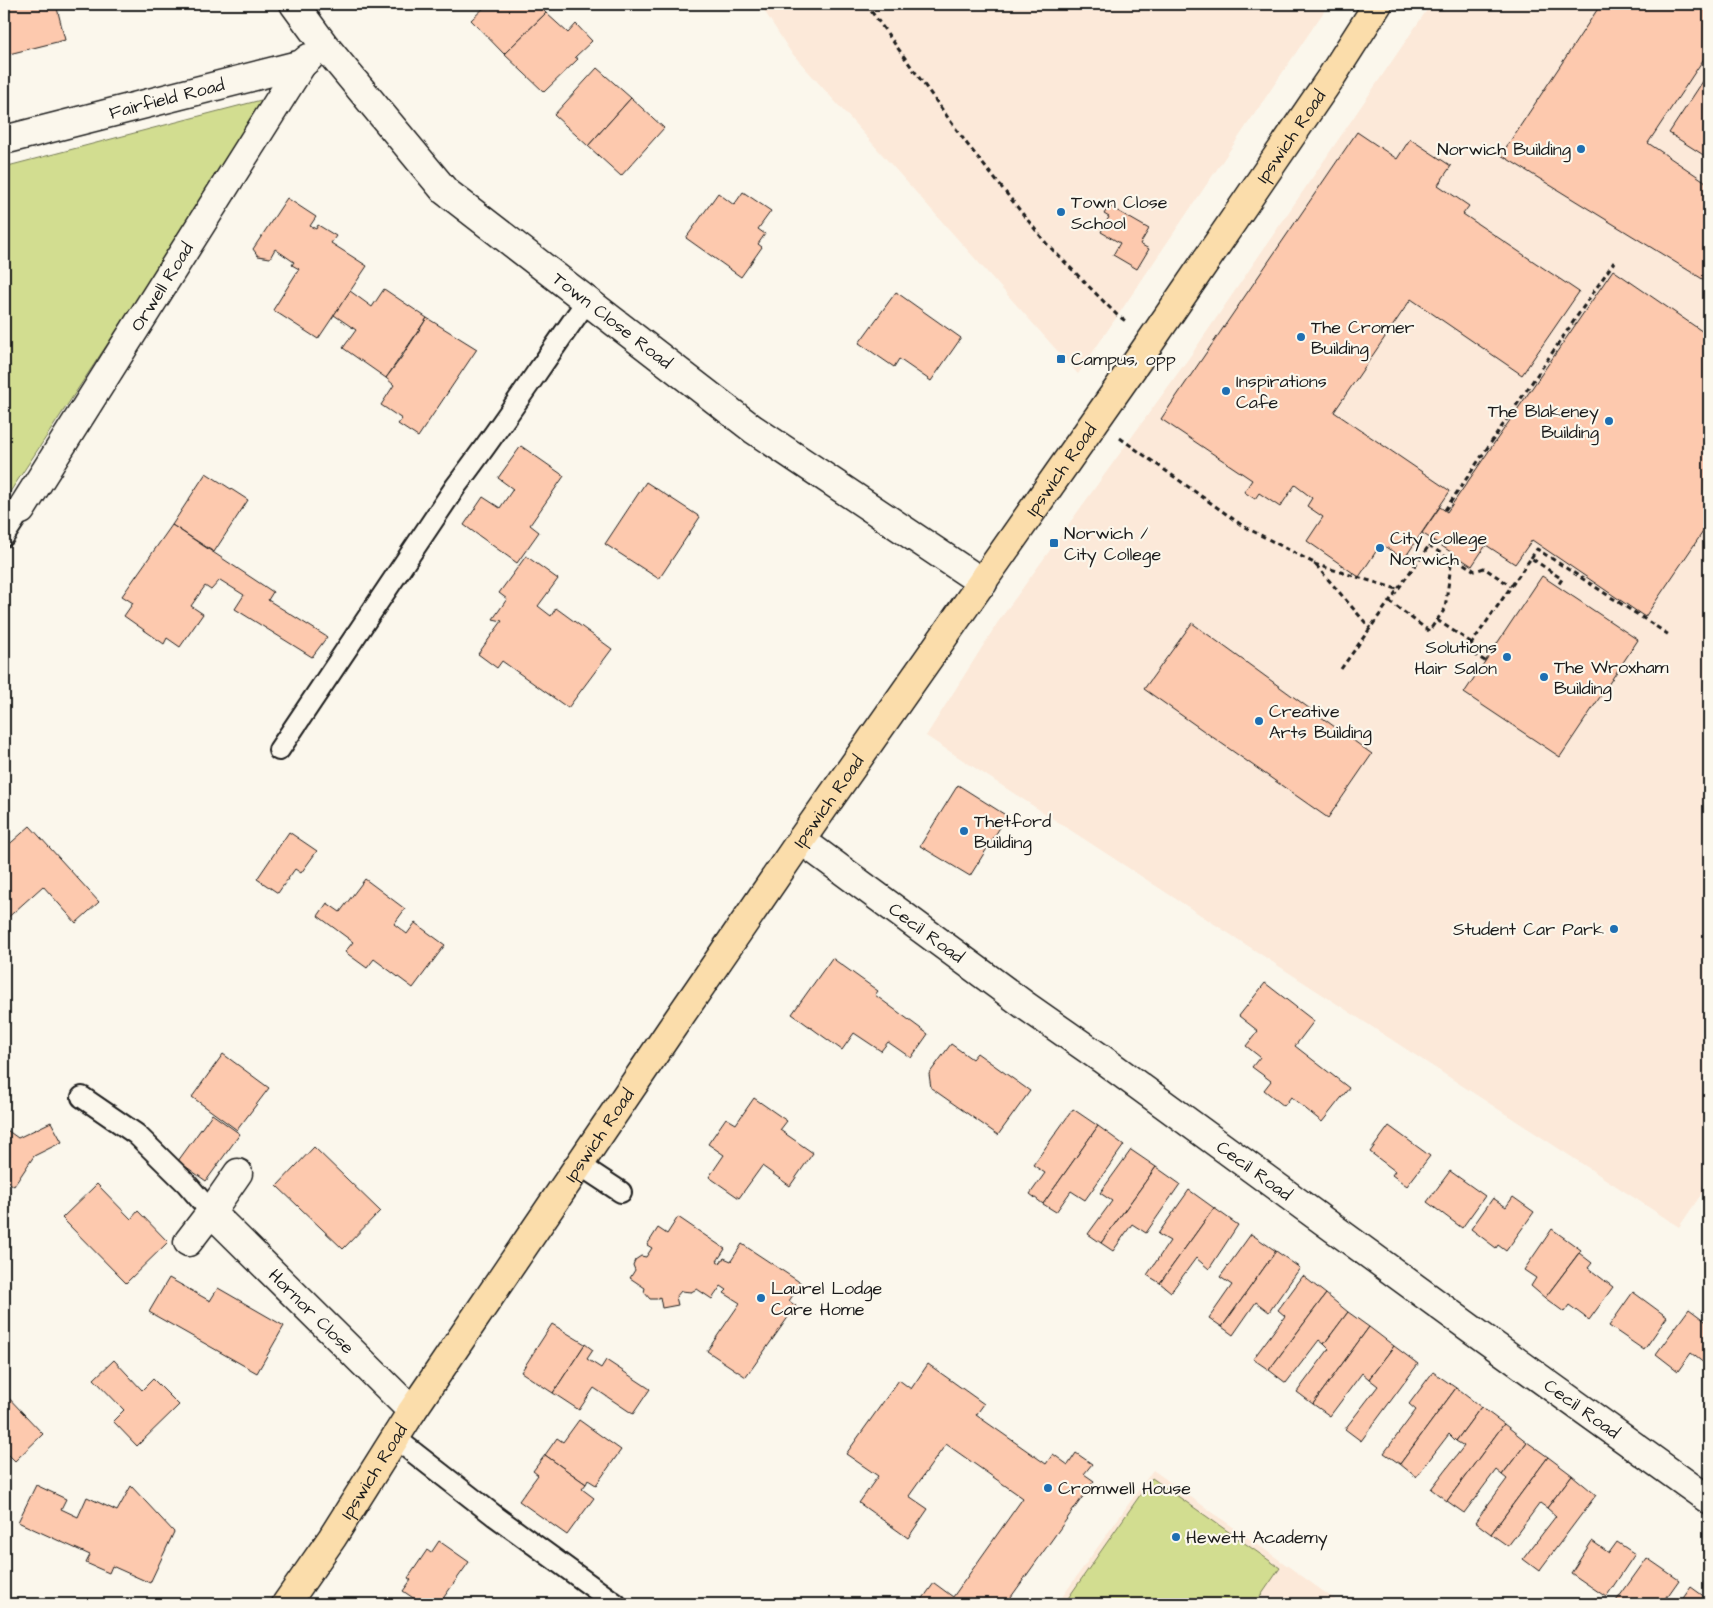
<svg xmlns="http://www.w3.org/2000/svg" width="1713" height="1608" viewBox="0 0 1713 1608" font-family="'Architects Daughter',sans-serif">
<rect width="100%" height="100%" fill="#fbf7ec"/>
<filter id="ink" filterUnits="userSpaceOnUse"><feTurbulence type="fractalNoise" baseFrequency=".02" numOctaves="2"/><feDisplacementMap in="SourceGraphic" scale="10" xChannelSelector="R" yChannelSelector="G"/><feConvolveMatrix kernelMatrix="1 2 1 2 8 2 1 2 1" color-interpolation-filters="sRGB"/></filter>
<g filter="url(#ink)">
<!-- built -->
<g fill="#fce9d9">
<polygon points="760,4 1329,4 1078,374 790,51"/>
<polygon points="1431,4 1709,4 1709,1183 1679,1227 926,736 998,622 1191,355"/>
<polygon points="1153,1470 1341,1604 1057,1604"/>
</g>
<!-- green -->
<g fill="#d2dd90" stroke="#777c56">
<polygon points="261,100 261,111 4,501 4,167"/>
<polygon points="1152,1478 1280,1568 1255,1604 1064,1604"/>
</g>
<!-- building -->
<g fill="#fdc9ae" stroke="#1c1c1c">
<polygon points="4,4 56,4 65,40 5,55"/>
<polygon points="488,4 537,4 546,13 504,54 471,20"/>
<polygon points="1601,4 1709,4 1709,51 1648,143 1709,184 1709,283 1501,155"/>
<polygon points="546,13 568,33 576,24 592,41 575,57 578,59 544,92 504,54"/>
<polygon points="597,68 631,98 588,146 554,115"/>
<polygon points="1709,72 1709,149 1705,156 1669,133"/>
<polygon points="631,98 664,128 621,176 588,146"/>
<polygon points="1357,132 1397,159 1410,139 1451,166 1438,185 1469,206 1463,214 1579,292 1522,375 1411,299 1334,412 1450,491 1404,559 1381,544 1359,577 1307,541 1323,517 1307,506 1312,498 1295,485 1280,507 1259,493 1255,499 1244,492 1252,480 1161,419"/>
<polygon points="743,192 771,211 758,229 765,234 758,244 762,247 741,277 686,238 718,193 734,205"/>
<polygon points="287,198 316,217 310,226 316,229 318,225 336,236 331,243 367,266 318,339 273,310 299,269 292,265 294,262 275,249 270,258 258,256 253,249"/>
<polygon points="1109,206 1149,229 1140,244 1149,249 1137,269 1113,255 1120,243 1101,232 1109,217 1104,214"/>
<polygon points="1613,270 1709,336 1709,523 1645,617 1532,540 1515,564 1486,545 1472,566 1422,533 1440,507 1447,512"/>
<polygon points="384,289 427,318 386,378 343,348 356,330 334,315 350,291 372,307"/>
<polygon points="896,292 961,338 931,381 899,359 894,367 859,343"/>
<polygon points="427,318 477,349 418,437 398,424 402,419 381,405 394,385 386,378 401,358"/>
<polygon points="521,446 564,476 530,525 539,532 517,563 464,525 483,497 500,508 513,489 498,478"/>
<polygon points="206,473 248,500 214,552 172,525"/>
<polygon points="646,482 700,517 659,579 605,544"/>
<polygon points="172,525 273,592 268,600 327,637 312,657 235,609 244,595 220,580 211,590 205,586 191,606 203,614 180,647 167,638 164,644 124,616 133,603 122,596"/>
<polygon points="526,556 558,579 538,606 551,616 556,608 612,649 568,708 502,661 497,668 478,654 502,621 493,619 507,599 499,593"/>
<polygon points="1542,576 1638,640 1560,757 1464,693"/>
<polygon points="1192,623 1372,754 1328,818 1144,689"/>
<polygon points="958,785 1007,816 970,876 920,846"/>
<polygon points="30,826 99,902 76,923 43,886 4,921 4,849"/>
<polygon points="289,832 317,851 301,873 295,869 278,893 257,879"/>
<polygon points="365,879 405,909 394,924 407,934 415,923 445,945 413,988 374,959 367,968 345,952 353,942 318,916 327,903 340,912"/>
<polygon points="832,958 878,991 875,995 928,1034 911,1058 888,1042 881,1051 854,1033 842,1050 792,1014"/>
<polygon points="1265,983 1314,1021 1295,1046 1349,1088 1322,1122 1291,1097 1284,1106 1264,1090 1271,1081 1252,1067 1260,1057 1246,1046 1258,1031 1239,1016"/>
<polygon points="951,1044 972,1059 977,1053 1030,1091 998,1135 931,1088 929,1074"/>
<polygon points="223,1054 269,1088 237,1130 192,1097"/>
<polygon points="754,1098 787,1121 780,1130 813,1153 790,1186 762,1166 739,1198 709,1177 724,1155 708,1144 726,1118 736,1124"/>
<polygon points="1073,1109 1098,1126 1043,1204 1030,1194 1045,1173 1033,1165"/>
<polygon points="212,1114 240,1134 206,1181 178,1161"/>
<polygon points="51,1122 62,1142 34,1156 14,1186 4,1179 4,1128 18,1138"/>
<polygon points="1098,1126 1124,1145 1085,1200 1071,1191 1056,1212 1043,1204"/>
<polygon points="1389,1126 1430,1156 1407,1186 1392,1175 1395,1171 1370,1152"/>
<polygon points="314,1147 380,1211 343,1249 277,1186"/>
<polygon points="1131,1150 1156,1167 1101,1243 1088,1234 1112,1201 1100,1193"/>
<polygon points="1156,1167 1180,1184 1146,1233 1132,1224 1113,1251 1101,1243"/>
<polygon points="1450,1171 1485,1196 1462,1228 1427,1202"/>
<polygon points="97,1184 131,1219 138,1211 168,1242 126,1283 62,1218"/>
<polygon points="1189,1190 1214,1208 1160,1283 1147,1275 1170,1241 1158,1234"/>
<polygon points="1513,1197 1534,1212 1506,1251 1498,1245 1496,1248 1471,1229 1493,1198 1506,1207"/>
<polygon points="1214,1208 1238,1225 1209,1269 1196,1258 1171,1292 1160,1283"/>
<polygon points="678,1217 725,1249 717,1261 720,1263 724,1258 731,1261 742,1244 801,1283 789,1301 796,1306 746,1377 707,1351 740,1303 724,1293 727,1290 721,1286 712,1299 697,1289 691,1292 681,1291 676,1297 678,1305 662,1308 660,1297 657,1299 650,1299 644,1292 645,1288 630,1278 635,1270 633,1265 635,1260 641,1256 646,1257 652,1248 647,1245 658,1228 667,1234"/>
<polygon points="1552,1229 1581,1250 1545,1298 1531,1286 1536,1278 1524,1270"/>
<polygon points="1251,1234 1276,1251 1222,1327 1209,1318 1232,1285 1220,1277"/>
<polygon points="1276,1251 1300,1268 1269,1312 1256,1302 1233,1335 1222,1327"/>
<polygon points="1579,1253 1592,1263 1588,1268 1613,1287 1589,1320 1569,1305 1564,1312 1545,1298"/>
<polygon points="1303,1276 1326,1294 1269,1370 1253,1359 1285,1316 1278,1310"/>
<polygon points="169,1278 210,1301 218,1288 284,1326 257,1373 149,1312"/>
<polygon points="1633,1292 1667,1317 1644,1350 1609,1326"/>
<polygon points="1326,1294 1348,1312 1324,1344 1319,1340 1286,1383 1269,1370"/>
<polygon points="1689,1309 1709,1324 1709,1367 1691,1353 1678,1371 1656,1354"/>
<polygon points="1348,1312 1369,1327 1313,1404 1297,1392 1329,1349 1324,1344"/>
<polygon points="552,1324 585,1344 553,1393 521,1372"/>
<polygon points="1369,1327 1394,1346 1369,1379 1362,1373 1330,1416 1313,1404"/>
<polygon points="585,1344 593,1350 587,1359 601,1368 606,1360 650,1389 633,1414 594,1388 579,1410 553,1393"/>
<polygon points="1394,1346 1418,1364 1361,1441 1345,1429 1378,1386 1369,1379"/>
<polygon points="114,1360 142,1390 153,1379 179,1405 137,1446 113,1421 124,1410 94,1379"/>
<polygon points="928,1364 984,1404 976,1415 1046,1464 1053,1454 1068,1465 1076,1453 1092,1464 1084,1474 1094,1481 1006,1604 919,1604 934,1583 953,1597 1023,1498 946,1444 909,1496 928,1509 908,1538 859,1503 878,1476 846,1454 899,1380 911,1389"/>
<polygon points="1433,1372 1456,1388 1400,1464 1384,1453 1416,1410 1409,1404"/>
<polygon points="1456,1388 1481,1407 1456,1441 1449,1434 1416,1477 1400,1464"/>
<polygon points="4,1393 43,1434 15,1461 4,1450"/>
<polygon points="1481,1407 1504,1424 1447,1501 1431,1489 1464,1446 1456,1441"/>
<polygon points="579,1420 621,1450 596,1485 588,1480 586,1484 545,1455 557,1438 563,1442"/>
<polygon points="1504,1424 1527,1442 1502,1475 1496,1470 1464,1513 1447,1501"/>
<polygon points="1527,1442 1548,1457 1491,1534 1475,1522 1507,1479 1502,1475"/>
<polygon points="545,1455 586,1484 582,1489 594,1498 567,1535 519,1501 538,1475 533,1471"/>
<polygon points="1548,1457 1572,1475 1547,1508 1540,1503 1508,1546 1491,1534"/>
<polygon points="1572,1475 1596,1495 1539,1571 1523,1559 1556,1516 1547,1508"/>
<polygon points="36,1485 66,1499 61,1509 78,1517 87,1497 117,1511 131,1486 174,1532 150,1583 112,1566 109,1573 86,1563 90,1555 18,1522"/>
<polygon points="439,1541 469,1562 439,1604 422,1604 403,1591 411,1580 408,1578 427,1550 431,1553"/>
<polygon points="1592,1541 1609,1553 1617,1542 1635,1554 1606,1597 1571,1573"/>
<polygon points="1647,1558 1679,1580 1662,1604 1614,1604"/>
<polygon points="1691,1587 1709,1600 1709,1604 1679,1604"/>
</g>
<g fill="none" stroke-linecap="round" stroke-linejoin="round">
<!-- service casing -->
<g stroke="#1c1c1c" stroke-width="24">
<g id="service">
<polyline points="4,536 21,510"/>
<path d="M279 750 456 486C502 426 543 362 587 301"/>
<polyline points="82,1097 136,1134 186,1183 211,1212"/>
<polyline points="580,1165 621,1192"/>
<polyline points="395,1438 495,1516 616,1604"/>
</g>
</g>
<!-- minor casing -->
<g stroke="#1c1c1c" stroke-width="31">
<g id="minor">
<path id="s1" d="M294 4 324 45 445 191 753 429 983 583"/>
<path id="s2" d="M4 140 302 64 309 58"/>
<path id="s3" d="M21 510 302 64"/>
<path id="s4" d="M801 840 1026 1006 1102 1059 1470 1328 1709 1500"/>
<polyline points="211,1212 238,1173"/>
<path id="s5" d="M188 1242 211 1212 412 1411"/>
</g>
</g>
<!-- primary casing -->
<g stroke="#1c1c1c" stroke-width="31">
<g id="primary">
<path id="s6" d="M286 1604 332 1538 412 1411 672 1028 801 840 1138 360 1330 79 1378 4"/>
</g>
</g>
<!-- path -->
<g stroke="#1c1c1c" stroke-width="3" stroke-dasharray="5 4" stroke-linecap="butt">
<polyline points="866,4 967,144 1046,243 1117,315 1127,322"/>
<polyline points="1120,438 1243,526 1314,563 1370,628"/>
<polyline points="1445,510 1614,262"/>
<polyline points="1429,545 1453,562"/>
<polyline points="1531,558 1537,549 1669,635"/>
<polyline points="1456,559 1475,571 1484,568 1511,586"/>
<polyline points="1314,564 1397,589"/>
<polyline points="1389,601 1429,631 1445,609 1451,565 1457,557"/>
<polyline points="1437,620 1472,643"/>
<polyline points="1485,661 1467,650 1531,558 1562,579 1557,587"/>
<polyline points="1341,669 1433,540"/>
</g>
<!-- service -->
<use href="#service" stroke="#fbf7ec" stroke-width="20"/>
<!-- minor -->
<use href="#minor" stroke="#fbf7ec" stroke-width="28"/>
<!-- primary -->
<use href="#primary" stroke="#fbddab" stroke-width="28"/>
</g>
</g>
<!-- markers -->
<g fill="#1f6fb2" stroke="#fbf7ec" stroke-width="2">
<circle cx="1581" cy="149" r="5"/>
<circle cx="1061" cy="212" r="5"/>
<circle cx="1301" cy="337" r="5"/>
<rect x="1056" y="354" width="10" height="10" rx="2.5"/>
<circle cx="1226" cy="391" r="5"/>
<circle cx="1609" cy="421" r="5"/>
<rect x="1049" y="538" width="10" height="10" rx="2.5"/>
<circle cx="1380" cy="548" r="5"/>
<circle cx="1507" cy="657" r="5"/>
<circle cx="1544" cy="677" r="5"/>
<circle cx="1259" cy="721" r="5"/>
<circle cx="964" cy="831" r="5"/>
<circle cx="1614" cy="929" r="5"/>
<circle cx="761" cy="1298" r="5"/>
<circle cx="1048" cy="1488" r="5"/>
<circle cx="1176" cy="1537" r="5"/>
</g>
<g text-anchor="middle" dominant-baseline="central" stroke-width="4.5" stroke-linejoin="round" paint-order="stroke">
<!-- street labels -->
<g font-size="18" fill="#1c1c1c" stroke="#fbf7ec">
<text stroke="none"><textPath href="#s2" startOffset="168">Fairfield Road</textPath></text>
<text stroke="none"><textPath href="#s6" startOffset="1779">Ipswich Road</textPath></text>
<text stroke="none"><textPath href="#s3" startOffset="264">Orwell Road</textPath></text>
<text stroke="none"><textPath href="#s1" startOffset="452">Town Close Road</textPath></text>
<text stroke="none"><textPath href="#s6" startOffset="1374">Ipswich Road</textPath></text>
<text stroke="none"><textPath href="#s6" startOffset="969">Ipswich Road</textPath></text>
<text stroke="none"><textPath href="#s4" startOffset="156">Cecil Road</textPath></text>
<text stroke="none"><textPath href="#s6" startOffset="564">Ipswich Road</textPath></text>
<text stroke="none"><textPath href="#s4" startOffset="561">Cecil Road</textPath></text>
<text stroke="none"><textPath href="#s5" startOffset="179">Hornor Close</textPath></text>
<text stroke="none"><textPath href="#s4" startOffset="966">Cecil Road</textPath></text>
<text stroke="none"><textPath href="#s6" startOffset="159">Ipswich Road</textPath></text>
</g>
<!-- poi labels -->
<g font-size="18" fill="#1c1c1c" stroke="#fbf7ec" text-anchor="start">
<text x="1571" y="149" text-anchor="end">Norwich Building</text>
<text x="1071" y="202">Town Close<tspan x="1071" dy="21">School</tspan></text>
<text x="1311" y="327">The Cromer<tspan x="1311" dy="21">Building</tspan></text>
<text x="1071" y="359">Campus, opp</text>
<text x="1236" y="381">Inspirations<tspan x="1236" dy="21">Cafe</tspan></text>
<text x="1599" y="411" text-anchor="end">The Blakeney<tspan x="1599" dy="21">Building</tspan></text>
<text x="1064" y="533">Norwich /<tspan x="1064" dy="21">City College</tspan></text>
<text x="1390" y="538">City College<tspan x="1390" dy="21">Norwich</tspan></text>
<text x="1497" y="647" text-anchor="end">Solutions<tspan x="1497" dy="21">Hair Salon</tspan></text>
<text x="1554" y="667">The Wroxham<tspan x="1554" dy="21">Building</tspan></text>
<text x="1269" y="711">Creative<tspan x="1269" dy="21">Arts Building</tspan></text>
<text x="974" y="821">Thetford<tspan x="974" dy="21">Building</tspan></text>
<text x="1604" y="929" text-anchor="end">Student Car Park</text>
<text x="771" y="1288">Laurel Lodge<tspan x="771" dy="21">Care Home</tspan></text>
<text x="1058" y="1488">Cromwell House</text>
<text x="1186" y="1537">Hewett Academy</text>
</g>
</g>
<!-- margin -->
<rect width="1713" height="1608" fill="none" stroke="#fbf7ec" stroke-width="20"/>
<rect x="10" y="10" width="1693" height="1588" fill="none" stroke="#1c1c1c" stroke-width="2" filter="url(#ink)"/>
</svg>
